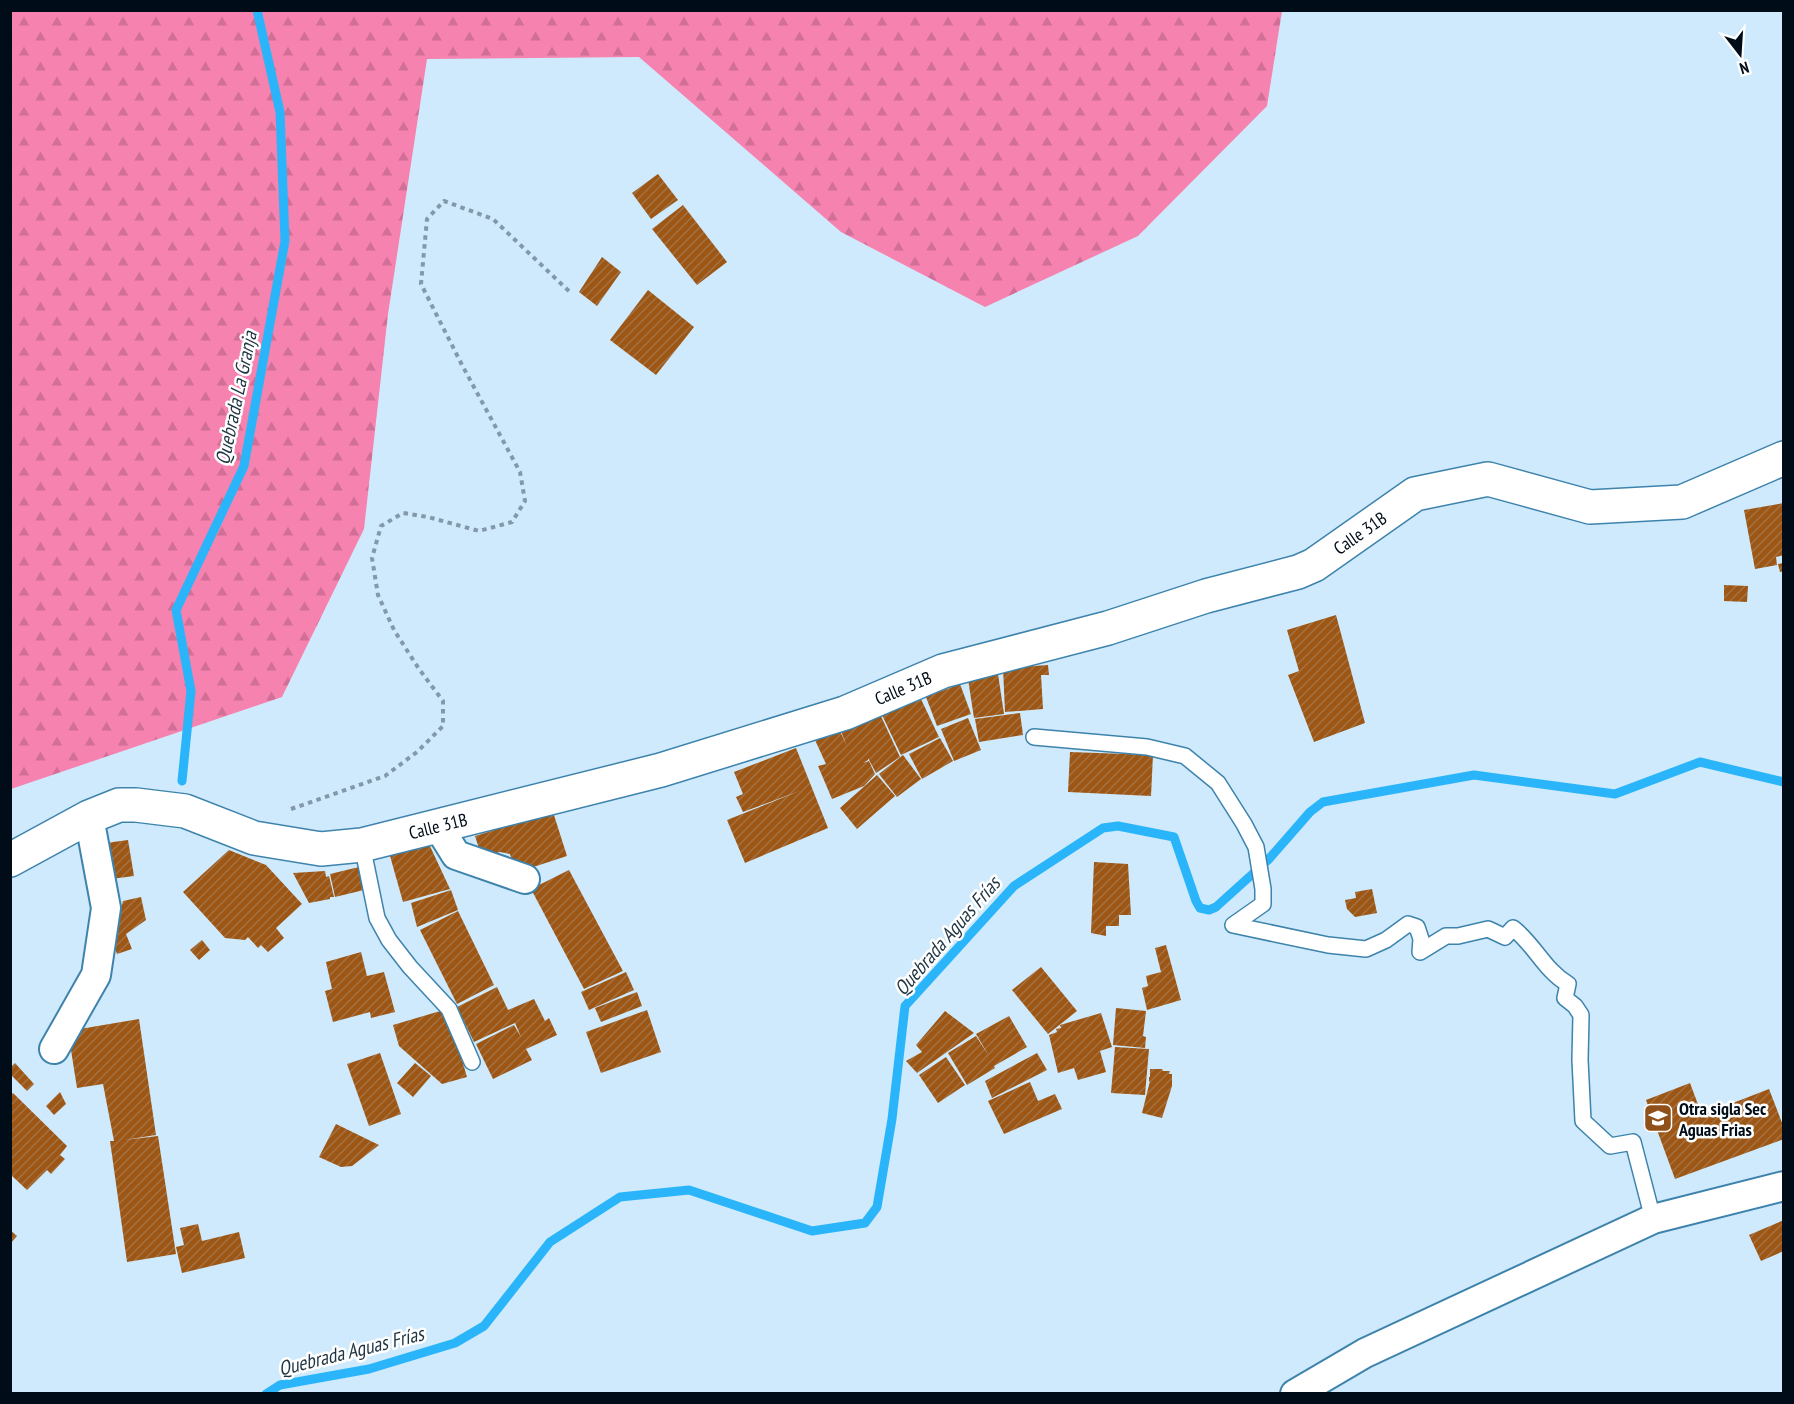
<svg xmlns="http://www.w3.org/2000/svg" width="1794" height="1404" viewBox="0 0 1794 1404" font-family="'PT Sans Narrow',sans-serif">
<defs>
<pattern id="forest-firs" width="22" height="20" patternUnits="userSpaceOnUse" patternTransform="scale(1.5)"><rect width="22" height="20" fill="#f682af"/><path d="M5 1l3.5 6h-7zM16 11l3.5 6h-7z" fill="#d16f96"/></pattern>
<pattern id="building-hatch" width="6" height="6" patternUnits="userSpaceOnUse" patternTransform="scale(1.5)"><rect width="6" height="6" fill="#9d5614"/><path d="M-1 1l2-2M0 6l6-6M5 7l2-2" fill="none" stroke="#a37346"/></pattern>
</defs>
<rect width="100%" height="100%" fill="#cfeafc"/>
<!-- forest -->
<polygon fill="url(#forest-firs)" points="10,11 11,10 1282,11 1267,106 1138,236 985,307 841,232 639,57 427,59 388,314 364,529 282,697 11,789"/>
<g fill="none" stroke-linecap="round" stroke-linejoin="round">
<!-- stream -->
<g stroke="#2ab5fa" stroke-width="9">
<polyline points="182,781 191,691 176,610 244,466 285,241 280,112 257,10"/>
<polyline points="266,1394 280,1385 369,1369 455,1343 484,1326 550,1242 620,1197 689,1190 812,1231 865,1223 877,1207 892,1119 905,1006 1014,886 1103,828 1118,826 1174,837 1196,901 1200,908 1209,910 1216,907 1268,860 1310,812 1323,802 1474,775 1615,794 1700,762 1784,782"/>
</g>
</g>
<!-- building -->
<g fill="url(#building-hatch)">
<polygon points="658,174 678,200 651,219 632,193"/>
<polygon points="683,205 727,262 697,285 652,229"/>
<polygon points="602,257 621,272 597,306 579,292"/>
<polygon points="648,290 694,327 656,375 610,340"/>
<polygon points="1784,503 1784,555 1776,557 1777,565 1755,569 1744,510"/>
<polygon points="1784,563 1784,571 1780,572 1778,564"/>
<polygon points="1724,585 1748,586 1747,602 1724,601"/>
<polygon points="1336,615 1365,723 1314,742 1288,675 1299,671 1287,630"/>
<polygon points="1048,665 1049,675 1041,675 1043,709 1005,712 1003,668"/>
<polygon points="998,674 1004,714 974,718 968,679"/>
<polygon points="960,684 971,714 937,726 926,697"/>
<polygon points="920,697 939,737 901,755 882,715"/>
<polygon points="879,712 900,757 876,773 868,758 868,760 863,763 869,761 875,774 864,786 832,799 818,766 826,764 815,740 839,729 847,746 840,729"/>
<polygon points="1020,713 1023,735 979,742 975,719"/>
<polygon points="968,718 981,750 954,761 941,729"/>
<polygon points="940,738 953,761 922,779 909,754"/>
<polygon points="796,748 828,828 745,863 727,820 802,790 743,812 736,797 743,794 734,772"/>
<polygon points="1070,752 1153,755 1151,796 1068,792"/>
<polygon points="903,755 921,779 897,797 879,774"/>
<polygon points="877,775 895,796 857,829 840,808"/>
<polygon points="553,812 567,856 515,873 510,854 500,852 482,858 475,836"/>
<polygon points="128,840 134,876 111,879 106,843"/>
<polygon points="429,844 450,889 403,902 390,856"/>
<polygon points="229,850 266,865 302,904 276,928 284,938 268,952 261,945 258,948 248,937 245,940 225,938 183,892"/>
<polygon points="1094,862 1128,864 1131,915 1119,915 1119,926 1106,926 1106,936 1091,933"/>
<polygon points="359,867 364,890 335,897 330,874"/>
<polygon points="569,870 623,971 584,989 531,889"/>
<polygon points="325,871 326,877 329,876 334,897 330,897 330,899 309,903 293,873"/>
<polygon points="1372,889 1377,913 1355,917 1347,909 1345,900 1356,898 1355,892"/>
<polygon points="451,890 458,910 417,927 411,903"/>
<polygon points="141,897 146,920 126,934 132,949 117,954 112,940 123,901"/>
<polygon points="458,911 494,985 457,1004 420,930"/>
<polygon points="202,940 210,950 199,960 190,950"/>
<polygon points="1166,945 1181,1000 1147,1010 1142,988 1148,986 1146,976 1161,972 1155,948"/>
<polygon points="361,952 367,976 384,972 395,1012 371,1018 370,1012 333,1022 325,991 332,989 326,962"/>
<polygon points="1041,967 1077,1011 1048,1034 1012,990"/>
<polygon points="626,972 634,990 589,1010 581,992"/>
<polygon points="497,987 508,1010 534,999 545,1021 549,1018 557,1035 526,1049 532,1060 493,1079 476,1044 514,1025 521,1037 515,1023 474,1042 457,1007"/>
<polygon points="637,992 642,1006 601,1022 595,1008"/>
<polygon points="1116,1008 1146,1011 1143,1036 1146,1037 1145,1048 1113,1045"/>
<polygon points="447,1009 467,1077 442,1084 399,1046 393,1025"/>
<polygon points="647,1010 661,1052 601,1073 586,1032"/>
<polygon points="945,1011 974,1033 917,1073 906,1061 922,1052 916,1045"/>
<polygon points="1101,1013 1112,1047 1100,1051 1106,1072 1078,1080 1074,1068 1058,1073 1049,1035 1057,1032 1056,1029 1061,1028 1060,1025"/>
<polygon points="1009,1016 1027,1047 994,1066 995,1068 967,1085 948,1053 976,1036 989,1056 976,1034"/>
<polygon points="139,1019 156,1135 124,1140 158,1136 176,1254 127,1262 110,1141 114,1141 103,1084 77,1088 68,1031"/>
<polygon points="1115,1047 1149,1049 1145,1095 1111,1093"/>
<polygon points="380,1053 401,1114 369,1126 347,1064"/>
<polygon points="1037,1053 1047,1070 992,1098 985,1081"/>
<polygon points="946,1057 965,1085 938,1103 919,1075"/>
<polygon points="15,1063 34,1084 27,1091 10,1074 10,1068"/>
<polygon points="415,1063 431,1076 413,1097 397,1083"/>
<polygon points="1150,1069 1162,1069 1163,1071 1170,1071 1169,1074 1172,1074 1172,1086 1162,1118 1142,1113 1150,1081 1149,1082 1149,1077 1150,1077"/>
<polygon points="1030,1082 1038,1101 1055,1094 1062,1109 1004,1134 988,1101"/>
<polygon points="1690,1083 1702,1115 1769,1089 1784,1128 1784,1139 1675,1179 1646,1100"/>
<polygon points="60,1092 66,1104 54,1115 46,1106"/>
<polygon points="13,1093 67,1146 60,1155 65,1159 51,1174 47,1170 27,1190 10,1174 10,1095"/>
<polygon points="336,1124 379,1145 352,1166 341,1167 319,1157"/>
<polygon points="1784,1220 1784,1251 1761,1261 1749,1235"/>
<polygon points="198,1224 202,1241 239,1232 245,1258 182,1273 176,1247 184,1245 180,1228"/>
<polygon points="10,1230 17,1236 10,1244"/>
</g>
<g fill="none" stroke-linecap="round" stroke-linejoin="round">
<!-- service casing -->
<g stroke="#3e83ac" stroke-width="18">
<g id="service">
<path d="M1034 737 1147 747 1185 756 1218 783 1244 824 1256 847 1263 889V904L1233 925 1328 945 1366 949 1386 940 1408 924 1417 927 1421 939 1420 952 1446 936H1458L1488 929 1505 937 1513 928C1534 944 1545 971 1568 984L1565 998 1575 1006 1581 1015 1580 1060 1583 1121 1610 1146 1633 1142 1653 1219"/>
<polyline points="362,845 377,918 389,940 410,967 449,1009 472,1062"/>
</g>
</g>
<!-- minor casing -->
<g stroke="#3e83ac" stroke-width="32">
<g id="minor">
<polyline points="438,826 456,855 525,879"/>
<polyline points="54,1049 96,975 106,908 89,817"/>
<polyline points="1295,1394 1365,1353 1653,1219 1784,1186"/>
</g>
</g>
<!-- tertiary casing -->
<g stroke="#3e83ac" stroke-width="36">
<polyline id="tertiary" points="10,860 89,817 119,805 136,805 185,811 254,838 321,849 362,845 661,770 845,713 943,671 1108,628 1206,596 1298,572 1314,565 1415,494 1488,479 1590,507 1682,502 1784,458"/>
</g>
<!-- path -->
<polyline stroke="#8399a9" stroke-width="4" stroke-dasharray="4.5 4.5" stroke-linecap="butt" points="291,809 385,776 417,752 443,726 443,701 419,669 394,630 378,595 372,558 381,526 403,513 428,517 479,531 512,522 525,501 520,472 462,365 421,284 427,219 444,201 493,219 572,294"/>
<!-- service -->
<use href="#service" stroke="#fff" stroke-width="15"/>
<!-- minor -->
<use href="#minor" stroke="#fff" stroke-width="28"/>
<!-- tertiary -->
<use href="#tertiary" stroke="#fff" stroke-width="33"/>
</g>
<!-- icons -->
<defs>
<g id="school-square" transform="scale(1.5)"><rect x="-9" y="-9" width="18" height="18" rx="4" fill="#905019" stroke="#fff"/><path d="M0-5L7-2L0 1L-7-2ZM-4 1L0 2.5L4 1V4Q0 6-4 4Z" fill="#fff"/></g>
</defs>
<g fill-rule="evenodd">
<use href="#school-square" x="1658" y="1118"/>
</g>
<g text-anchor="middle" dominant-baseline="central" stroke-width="5" stroke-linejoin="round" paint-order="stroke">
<!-- street labels -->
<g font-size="18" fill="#000d19" stroke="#fff">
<text transform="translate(1360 533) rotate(-35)">Calle 31B</text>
<text transform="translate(903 688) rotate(-23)">Calle 31B</text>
<text transform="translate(438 826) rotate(-14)">Calle 31B</text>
</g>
<!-- poi labels -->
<g font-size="18" font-weight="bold" fill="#000d19" stroke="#fff" text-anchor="start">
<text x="1679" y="1108">Otra sigla Sec<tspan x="1679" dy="21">Aguas Frias</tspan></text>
</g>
<!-- water labels -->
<g font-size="20" font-style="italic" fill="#1f3442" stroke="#fff">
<text transform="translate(236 398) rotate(-78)">Quebrada La Granja</text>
<text transform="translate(947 936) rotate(-49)">Quebrada Aguas Frías</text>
<text transform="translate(351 1351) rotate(-14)">Quebrada Aguas Frías</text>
</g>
</g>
<!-- border -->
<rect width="1794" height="1404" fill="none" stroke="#000d19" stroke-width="24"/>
<!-- north arrow -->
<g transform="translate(1740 54) rotate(163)" stroke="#ffffff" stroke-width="4.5" paint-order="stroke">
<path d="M0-4.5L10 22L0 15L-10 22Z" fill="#000d19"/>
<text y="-9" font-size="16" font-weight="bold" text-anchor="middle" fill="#000d19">N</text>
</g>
</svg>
